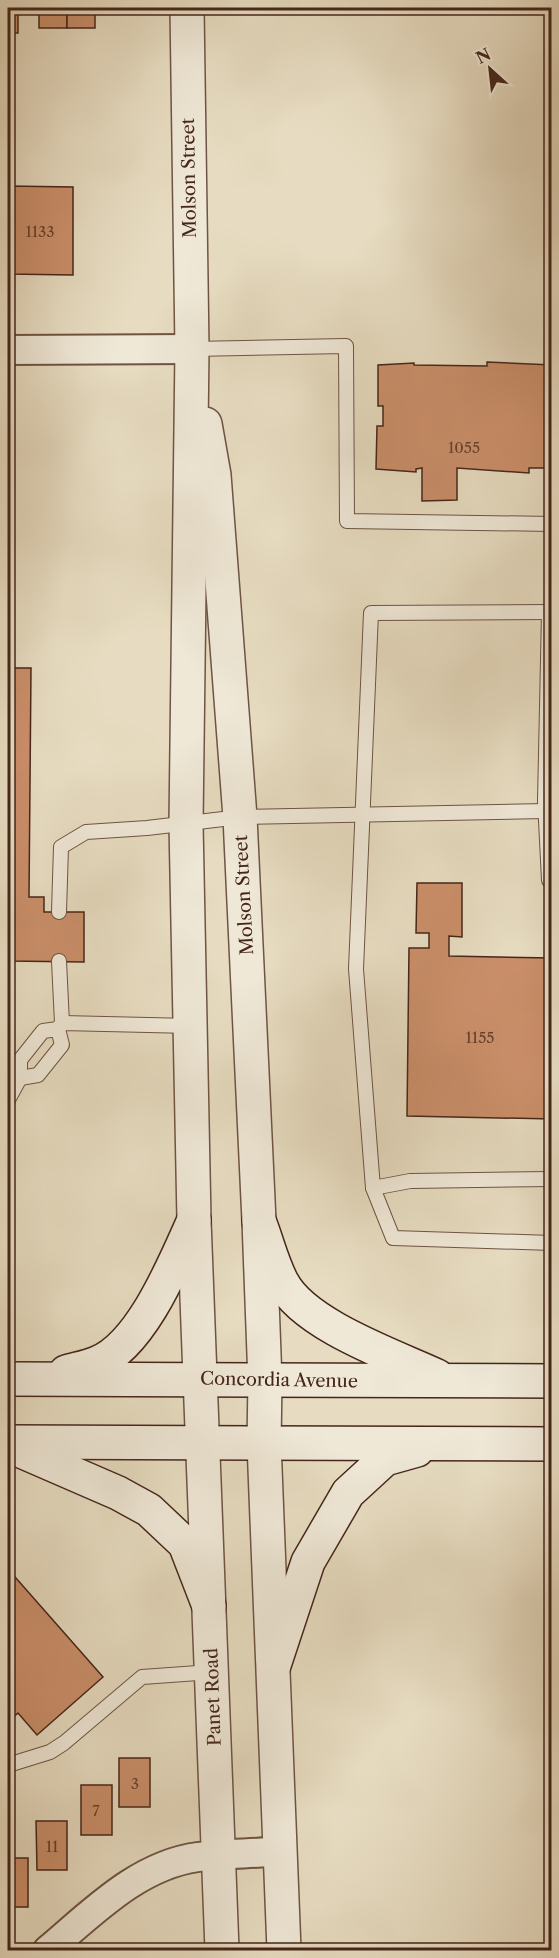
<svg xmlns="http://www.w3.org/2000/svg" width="559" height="1958" viewBox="0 0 559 1958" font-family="'Libre Caslon Text',serif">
<rect width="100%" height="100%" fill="#e7dcc1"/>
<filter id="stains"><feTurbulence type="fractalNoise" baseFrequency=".00333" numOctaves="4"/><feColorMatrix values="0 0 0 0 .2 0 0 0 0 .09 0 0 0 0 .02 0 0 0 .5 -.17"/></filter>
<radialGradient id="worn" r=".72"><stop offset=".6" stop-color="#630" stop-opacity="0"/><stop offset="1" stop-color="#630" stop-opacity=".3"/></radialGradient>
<!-- building -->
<g fill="#ca8f6a" stroke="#45261a" stroke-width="1.5">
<rect x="8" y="8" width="10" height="25"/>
<rect x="39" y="8" width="28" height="20"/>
<rect x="67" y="8" width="28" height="20"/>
<polygon points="8,186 73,187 73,275 8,274"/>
<polygon points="487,362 552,365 552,468 529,468 529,473 457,468 457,500 422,501 422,468 416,469 416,472 376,469 377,426 383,426 383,406 378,406 378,365 414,363 414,365 487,366"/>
<polygon points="8,668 31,668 29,897 44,897 44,912 84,912 84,962 8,961"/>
<polygon points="417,883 462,883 462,937 449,936 449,956 552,958 552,1119 407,1116 409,948 429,948 429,933 416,933"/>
<polygon points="8,1569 103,1677 37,1735 18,1713 8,1722"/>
<rect x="119" y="1758" width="31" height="49"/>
<rect x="81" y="1785" width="31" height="50"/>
<polygon points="36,1821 67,1821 67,1870 37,1870"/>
<rect x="8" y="1858" width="20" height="49"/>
<rect x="125" y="1944" width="34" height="6"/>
</g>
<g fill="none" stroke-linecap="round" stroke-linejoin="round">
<!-- service casing -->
<g stroke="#6e5444" stroke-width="16">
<g id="service">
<polyline points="192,349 346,346 347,521 552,524"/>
<polyline points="549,612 545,801 549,880 552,882"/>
<polyline points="552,612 371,613 356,969 373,1188 393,1238 552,1243"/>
<polyline points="59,912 61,847 86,832 147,828 240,817 546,811"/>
<polyline points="59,961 62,1023"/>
<polygon points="58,1029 62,1045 38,1075 20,1078 20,1060 43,1031"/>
<polyline points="58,1029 62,1023 191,1026"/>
<polyline points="8,1100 20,1078"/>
<polyline points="373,1188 410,1181 552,1179"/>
<polyline points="8,1765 50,1752 64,1743 142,1677 212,1672"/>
</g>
</g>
<!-- minor casing -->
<g stroke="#6e5444" stroke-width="32">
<g id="minor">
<polyline points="8,350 192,349"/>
<path d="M48 1950C92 1913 138 1865 198 1857 225 1853 253 1854 280 1851"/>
</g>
</g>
<!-- tertiary casing -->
<g stroke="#6e5444" stroke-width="36">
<g id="tertiary">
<polyline points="187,8 192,349 186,824 194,1220 222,1950"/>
<polyline points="205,424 214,475 240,817 259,1221 265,1381 264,1443 284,1950"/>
</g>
</g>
<!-- secondary casing -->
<g stroke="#45261a" stroke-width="36">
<g id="secondary">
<path d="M259 1221C267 1241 272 1263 282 1282 304 1325 394 1356 437 1376"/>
<path d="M66 1372C76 1369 88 1367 97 1363 142 1345 175 1262 194 1220"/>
<polyline points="8,1379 552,1381"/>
<polyline points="8,1442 552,1444"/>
<polyline points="12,1447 118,1493 149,1510 185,1544 209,1606"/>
<polyline points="274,1665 308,1562 348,1493 385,1459 417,1450"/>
</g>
</g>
<!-- service -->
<use href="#service" stroke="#efe8d7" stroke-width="14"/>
<!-- minor -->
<use href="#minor" stroke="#efe8d7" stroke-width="28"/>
<!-- tertiary -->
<use href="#tertiary" stroke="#efe8d7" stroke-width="33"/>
<!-- secondary -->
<use href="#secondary" stroke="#efe8d7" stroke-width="33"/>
</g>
<g text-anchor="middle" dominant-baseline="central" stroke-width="4.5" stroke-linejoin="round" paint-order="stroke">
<!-- number labels -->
<g font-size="15" fill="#66402e">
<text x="40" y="231">1133</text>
<text x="464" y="447">1055</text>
<text x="480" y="1037">1155</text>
<text x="135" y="1783">3</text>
<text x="96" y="1810">7</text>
<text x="52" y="1846">11</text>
</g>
<!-- street labels -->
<g font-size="18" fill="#45261a" stroke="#efe8d7">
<text transform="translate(189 178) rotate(-91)">Molson Street</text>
<text transform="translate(244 895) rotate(-93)">Molson Street</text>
<text transform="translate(279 1380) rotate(1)">Concordia Avenue</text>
<text transform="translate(213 1697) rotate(-92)">Panet Road</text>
</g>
</g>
<!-- margin -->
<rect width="559" height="1958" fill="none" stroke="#e7dcc1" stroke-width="30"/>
<rect x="9" y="9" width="541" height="1940" fill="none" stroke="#45261a" stroke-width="3"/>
<rect x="15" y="15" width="529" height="1928" fill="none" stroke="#45261a" stroke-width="1.5"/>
<!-- north arrow -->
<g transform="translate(490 69) rotate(333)" stroke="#efe8d7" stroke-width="4.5" paint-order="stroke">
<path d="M0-4.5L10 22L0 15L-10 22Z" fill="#45261a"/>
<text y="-9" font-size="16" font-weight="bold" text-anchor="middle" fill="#45261a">N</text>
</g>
<rect width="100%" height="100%" filter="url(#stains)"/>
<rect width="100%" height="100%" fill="url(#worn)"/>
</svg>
